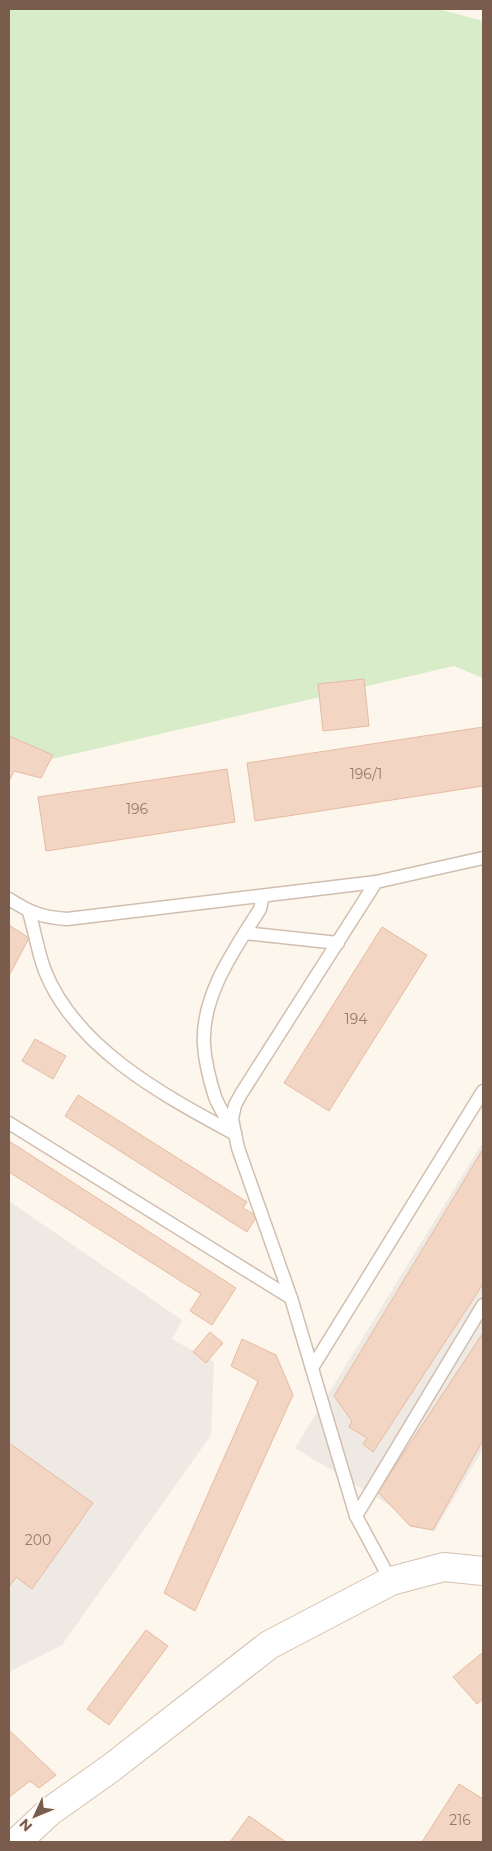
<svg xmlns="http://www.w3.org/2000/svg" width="492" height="1851" viewBox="0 0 492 1851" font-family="Montserrat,sans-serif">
<rect width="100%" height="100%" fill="#fdf6ec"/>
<!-- industrial -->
<g fill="#efe9e4">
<polygon points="483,1142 483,1449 434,1532 295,1448"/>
<polygon points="9,1201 182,1320 172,1339 214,1362 211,1435 62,1645 9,1672"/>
</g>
<!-- green -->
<polygon fill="#d8ecc9" points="9,9 439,9 483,21 483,678 454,666 13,768 9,767"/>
<!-- building -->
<g fill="#f3d5c3" stroke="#e6bba3">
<polygon points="364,679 369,726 323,731 318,684"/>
<polygon points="483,727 483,786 255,821 247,763"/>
<polygon points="9,736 53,755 41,778 14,771 9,781"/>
<polygon points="227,769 235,822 46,851 38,797"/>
<polygon points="9,925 29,938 9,976"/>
<polygon points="382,927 427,955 329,1111 284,1083"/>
<polygon points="35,1039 66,1056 53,1079 22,1061"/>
<polygon points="78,1095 247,1202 243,1208 257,1216 247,1232 65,1116"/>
<polygon points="9,1141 236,1288 212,1325 190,1311 201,1294 9,1172"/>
<polygon points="483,1149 483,1284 373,1452 363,1444 367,1438 349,1427 352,1421 334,1396"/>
<polygon points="210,1332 223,1343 206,1363 193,1352"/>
<polygon points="483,1333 483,1440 433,1530 410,1526 378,1492"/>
<polygon points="242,1339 276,1355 293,1395 195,1611 164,1593 258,1381 231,1366"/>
<polygon points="9,1443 93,1503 32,1589 16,1577 9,1587"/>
<polygon points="146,1630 168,1646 109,1725 87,1709"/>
<polygon points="482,1653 483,1655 483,1699 477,1704 453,1677"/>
<polygon points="9,1730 56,1775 39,1788 30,1781 9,1797"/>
<polygon points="459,1784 483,1799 483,1840 482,1842 422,1842"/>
<polygon points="249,1816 286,1842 230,1842"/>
</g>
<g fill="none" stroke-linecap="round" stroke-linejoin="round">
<!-- service casing -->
<g stroke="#d1beb0" stroke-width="15">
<g id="service">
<path d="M9 899C31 913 41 917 67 919L376 882"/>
<path d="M29 912C35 932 38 953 45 971 76 1049 165 1096 235 1134"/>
<polyline points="245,933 338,943"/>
<polyline points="9,1123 291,1298"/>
<path d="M231 1127C226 1118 219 1107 215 1097 210 1081 205 1062 204 1045 201 995 235 949 260 909L263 896"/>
<polyline points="312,1368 483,1091"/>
<polyline points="356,1516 483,1305"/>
<polyline points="391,1581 356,1516 291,1298 238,1148 232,1119 235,1105 241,1094 376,882 483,858"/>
</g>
</g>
<!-- secondary casing -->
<g stroke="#d6c0b0" stroke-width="30">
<polyline id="secondary" points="17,1842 49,1812 111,1768 269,1645 391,1581 444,1567 483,1571"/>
</g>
<!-- service -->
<use href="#service" stroke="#fff" stroke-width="12"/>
<!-- secondary -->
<use href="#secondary" stroke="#fff" stroke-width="28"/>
</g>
<g text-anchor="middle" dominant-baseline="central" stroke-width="4.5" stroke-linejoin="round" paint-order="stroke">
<!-- number labels -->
<g font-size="14" fill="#987a6a">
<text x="366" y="774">196/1</text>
<text x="137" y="809">196</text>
<text x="356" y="1019">194</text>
<text x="38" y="1540">200</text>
<text x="460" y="1820">216</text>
</g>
</g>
<!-- border -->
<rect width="492" height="1851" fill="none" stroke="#7a5c4d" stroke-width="20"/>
<!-- north arrow -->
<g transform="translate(35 1816) rotate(226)" stroke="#fffaf3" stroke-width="4" paint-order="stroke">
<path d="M0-4L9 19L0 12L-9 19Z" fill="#7a5c4d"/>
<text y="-8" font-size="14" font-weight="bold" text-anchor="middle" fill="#7a5c4d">N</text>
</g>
</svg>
